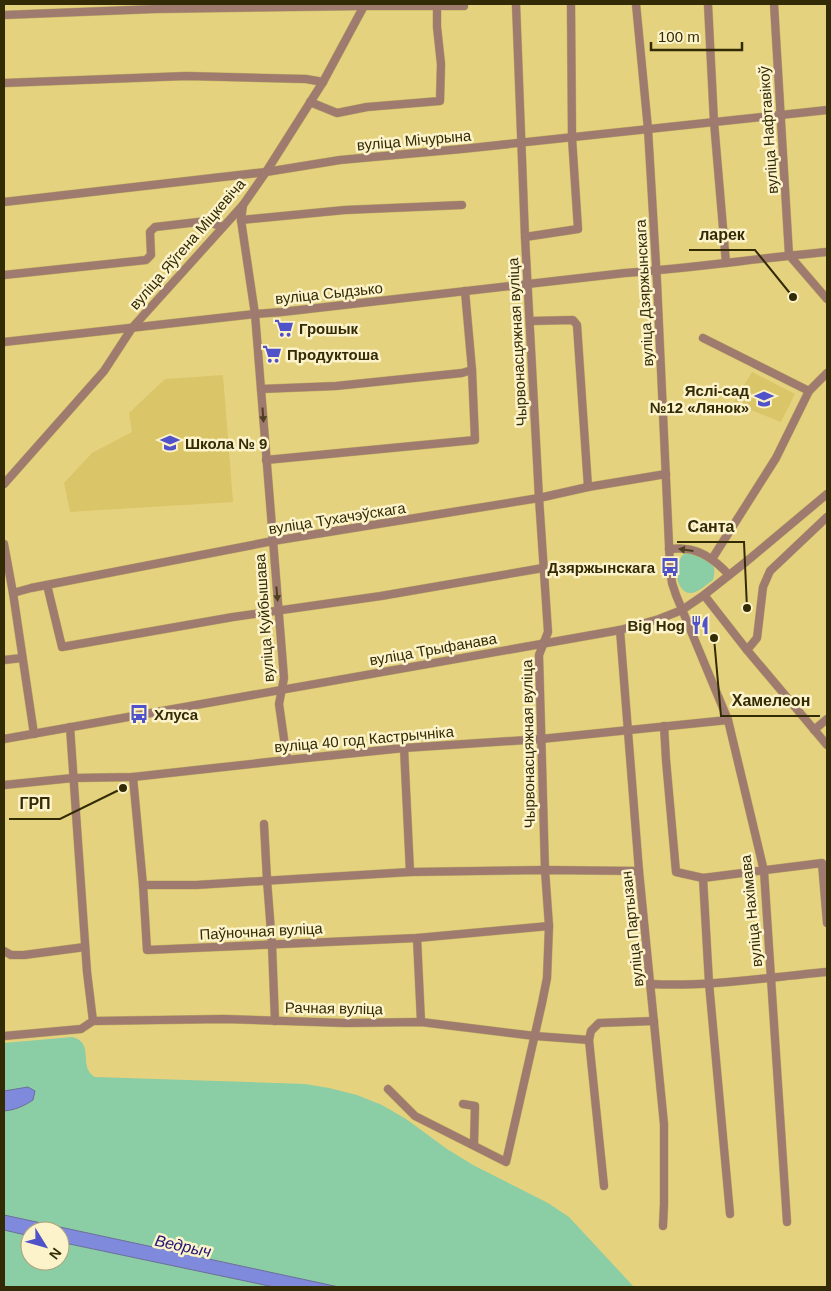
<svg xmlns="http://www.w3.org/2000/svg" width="831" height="1291" viewBox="0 0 831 1291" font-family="Helvetica,sans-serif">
<rect width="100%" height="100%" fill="#e5d27e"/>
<!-- built -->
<g fill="#dac568">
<polygon points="752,372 795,394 781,422 733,403"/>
<polygon points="223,375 233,502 70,512 64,483 92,453 132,432 129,413 165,379"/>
</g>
<!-- green -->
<g fill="#8bcda5">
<path d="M687 552C695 553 711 559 714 568 715 572 714 576 713 580 707 584 699 592 692 593 675 595 671 560 687 552Z"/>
<path d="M72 1037C96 1043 77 1067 95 1077L305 1084 329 1088 357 1095 382 1105 406 1119 447 1149 473 1165 548 1203 569 1217 634 1287H339L4 1215V1111C15 1110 24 1106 33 1100L28 1087 4 1091V1043Z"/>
<polygon points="4,1230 30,1236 30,1261 60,1261 60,1242 274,1287 4,1287"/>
</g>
<!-- water -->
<g fill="#808add" stroke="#696e9c">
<path d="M28 1087 35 1091 33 1100C24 1106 15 1110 4 1111V1091Z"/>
<polygon points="4,1215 339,1287 274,1287 60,1242 60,1231 30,1231 30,1236 4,1230"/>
</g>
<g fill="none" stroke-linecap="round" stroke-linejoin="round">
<!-- minor casing -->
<g stroke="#c1b166" stroke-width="9">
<g id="minor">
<polyline points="636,4 648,129 657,282 670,567 672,583 676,595 728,720 764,871 787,1222"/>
<polyline points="708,4 714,122 726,263"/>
<polyline points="774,4 789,255"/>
<polyline points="4,15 155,9 364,6 464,6"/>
<polyline points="4,83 186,76 306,79 323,82"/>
<polyline points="310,102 337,113 367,107 440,101 441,64 437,27 437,6"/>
<polyline points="4,202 266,172 340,160 462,149 827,110"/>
<polyline points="243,205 241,220 255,314 284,678 279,704 287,760"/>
<polyline points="241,220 345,210 462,205"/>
<polyline points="525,237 578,229 572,138 571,4"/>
<polyline points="789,255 827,299"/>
<polyline points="4,275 146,260 151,255 150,232 155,227 207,221 222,227"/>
<polyline points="530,321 573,320 577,325 588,487"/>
<polyline points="703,338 809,391"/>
<path d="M4 342 255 314 282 312 625 273C693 268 760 258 827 252"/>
<polyline points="261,389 336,386 462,373 472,370"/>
<polyline points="266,460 475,440 472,370 465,291"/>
<polyline points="4,484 104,371 132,328 243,205 266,172 323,82 365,4"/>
<polyline points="4,544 13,593 34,734"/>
<path d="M669 549C674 549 680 548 685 549 703 550 718 563 729 575"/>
<polyline points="712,559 776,458 809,391 827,373"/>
<polyline points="47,585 62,647 233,617 381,596 543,568"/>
<polyline points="13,593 31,588 273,541 539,498 588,487 666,474"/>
<polyline points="704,595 747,650 827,745"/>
<polyline points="620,630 639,871 664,1124 664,1204 663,1226"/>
<polyline points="747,650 757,638 763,587 770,571 827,517"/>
<polyline points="4,660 22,658"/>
<polyline points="664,726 666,760 676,872 703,878 822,863 827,923"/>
<polyline points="70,727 87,972 93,1021"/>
<polyline points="814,730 827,719"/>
<polyline points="4,739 620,630 659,619 682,610 704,595 747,561 827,494"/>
<polyline points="404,748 410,872"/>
<polyline points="133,777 143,885 147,950 417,938 549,926"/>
<polyline points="4,785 73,778 133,777 287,760 404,748 541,739 728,720"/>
<polyline points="264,824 267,880 272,945 275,1021"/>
<polyline points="703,878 709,983 730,1214"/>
<polyline points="143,885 196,885 410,872 545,870 639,871"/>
<polyline points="417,938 421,1022"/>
<polyline points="4,951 11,955 24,955 85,947"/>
<path d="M651 984C709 987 770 977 827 972"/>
<polyline points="4,1036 81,1029 93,1021 224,1019 346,1023 421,1022 535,1036 589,1040 591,1031 599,1023 654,1021"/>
<polyline points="589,1040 604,1186"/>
<polyline points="388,1089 415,1116 506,1162 542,1003 547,978 549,926 545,870 539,655 548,632 539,498 525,237 516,4"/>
<polyline points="463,1104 475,1106 474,1145"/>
</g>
</g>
<!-- minor -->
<use href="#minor" stroke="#9e7a6f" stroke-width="8"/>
</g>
<!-- one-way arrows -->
<defs><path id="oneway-solid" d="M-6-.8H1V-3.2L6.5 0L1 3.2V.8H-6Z" transform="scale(1.25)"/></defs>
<g fill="#4e3f20">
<use href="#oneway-solid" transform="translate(263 415) rotate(86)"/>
<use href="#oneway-solid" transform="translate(686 550) rotate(-172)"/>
<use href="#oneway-solid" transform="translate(277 594) rotate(85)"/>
</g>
<!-- icons -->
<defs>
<g id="supermarket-bare" transform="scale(1.5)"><path d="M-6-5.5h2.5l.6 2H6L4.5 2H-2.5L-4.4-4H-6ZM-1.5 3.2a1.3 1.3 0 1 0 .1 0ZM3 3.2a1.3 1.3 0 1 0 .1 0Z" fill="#5052c9" stroke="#fcf3ca" stroke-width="2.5" paint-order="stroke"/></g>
<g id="school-bare" transform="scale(1.5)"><path d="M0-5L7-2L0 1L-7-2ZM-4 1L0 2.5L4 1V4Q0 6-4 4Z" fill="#5052c9" stroke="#fcf3ca" stroke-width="2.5" paint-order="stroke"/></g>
<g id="bus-bare" transform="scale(1.5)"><path d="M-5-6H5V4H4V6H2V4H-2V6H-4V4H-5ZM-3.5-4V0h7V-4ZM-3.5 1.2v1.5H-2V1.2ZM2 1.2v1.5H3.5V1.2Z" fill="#5052c9" stroke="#fcf3ca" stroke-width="2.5" paint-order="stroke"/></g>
<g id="restaurant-bare" transform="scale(1.5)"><path d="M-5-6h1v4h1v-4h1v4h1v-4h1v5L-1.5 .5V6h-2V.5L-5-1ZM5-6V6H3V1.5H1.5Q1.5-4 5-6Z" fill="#5052c9" stroke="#fcf3ca" stroke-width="2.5" paint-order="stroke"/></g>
</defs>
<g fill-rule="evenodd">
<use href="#supermarket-bare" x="284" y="328"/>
<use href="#supermarket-bare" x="272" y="354"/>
<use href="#school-bare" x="764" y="399"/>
<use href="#school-bare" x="170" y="443"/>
<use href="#bus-bare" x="670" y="567"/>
<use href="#restaurant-bare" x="700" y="625"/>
<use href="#bus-bare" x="139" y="714"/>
</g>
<g text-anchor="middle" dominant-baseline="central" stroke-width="5" stroke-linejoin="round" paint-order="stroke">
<!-- street labels -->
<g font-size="15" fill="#332b06" stroke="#fcf3ca">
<text transform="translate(768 130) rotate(-94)">вуліца Нафтавікоў</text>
<text transform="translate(414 140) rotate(-5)">вуліца Мічурына</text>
<text transform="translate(187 244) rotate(-49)">вуліца Яўгена Міцкевіча</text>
<text transform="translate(329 293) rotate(-6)">вуліца Сыдзько</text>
<text transform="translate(644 293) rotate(-93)">вуліца Дзяржынскага</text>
<text transform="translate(517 342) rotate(-93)">Чырвонасцяжная вуліца</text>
<text transform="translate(337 518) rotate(-9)">вуліца Тухачэўскага</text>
<text transform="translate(264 618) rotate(-94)">вуліца Куйбышава</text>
<text transform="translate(433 649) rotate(-10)">вуліца Трыфанава</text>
<text transform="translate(364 739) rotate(-5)">вуліца 40 год Кастрычніка</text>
<text transform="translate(528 744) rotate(-91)">Чырвонасцяжная вуліца</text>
<text transform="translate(751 911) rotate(-96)">вуліца Нахімава</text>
<text transform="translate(632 929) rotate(-96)">вуліца Партызан</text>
<text transform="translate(261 931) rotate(-3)">Паўночная вуліца</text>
<text transform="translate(334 1008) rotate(1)">Рачная вуліца</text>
</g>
<!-- poi labels -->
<g font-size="15" font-weight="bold" fill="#332b06" stroke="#fcf3ca" text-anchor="start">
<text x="299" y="328">Грошык</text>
<text x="287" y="354">Продуктоша</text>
<text x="749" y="390" text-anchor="end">Яслі-сад<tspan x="749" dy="17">№12 «Лянок»</tspan></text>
<text x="185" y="443">Школа № 9</text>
<text x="655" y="567" text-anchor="end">Дзяржынскага</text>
<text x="685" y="625" text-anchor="end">Big Hog</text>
<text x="154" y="714">Хлуса</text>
</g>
<!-- water labels -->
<g font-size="16" font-style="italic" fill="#211476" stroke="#fcf3ca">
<text transform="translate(183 1246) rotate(12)">Ведрыч</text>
</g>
</g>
<!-- callouts -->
<path fill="none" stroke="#332b06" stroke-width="2" d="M793 297L755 250H689M747 608L744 542H677M714 638L721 716H820M123 788L60 819H9"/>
<g fill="#332b06" stroke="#fcf3ca" stroke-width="2">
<circle cx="793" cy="297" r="5"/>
<circle cx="747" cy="608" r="5"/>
<circle cx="714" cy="638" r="5"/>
<circle cx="123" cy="788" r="5"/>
</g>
<g font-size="16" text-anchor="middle" font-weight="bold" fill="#332b06" stroke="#fcf3ca" stroke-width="5" stroke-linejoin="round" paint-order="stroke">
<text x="722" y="240">ларек</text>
<text x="711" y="532">Санта</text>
<text x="771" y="706">Хамелеон</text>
<text x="35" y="809">ГРП</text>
</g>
<!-- border -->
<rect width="831" height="1291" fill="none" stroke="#332b06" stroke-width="10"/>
<!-- north arrow -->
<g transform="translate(45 1246) rotate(127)"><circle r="24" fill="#fcf3ca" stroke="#aca37c"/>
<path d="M0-4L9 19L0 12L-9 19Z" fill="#5052c9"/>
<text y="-8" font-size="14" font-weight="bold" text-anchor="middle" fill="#332b06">N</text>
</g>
<!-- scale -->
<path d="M651 42v8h91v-8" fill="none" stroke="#332b06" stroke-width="2.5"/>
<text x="658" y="42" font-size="15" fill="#332b06" stroke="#fcf3ca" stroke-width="4" paint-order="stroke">100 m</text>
</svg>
